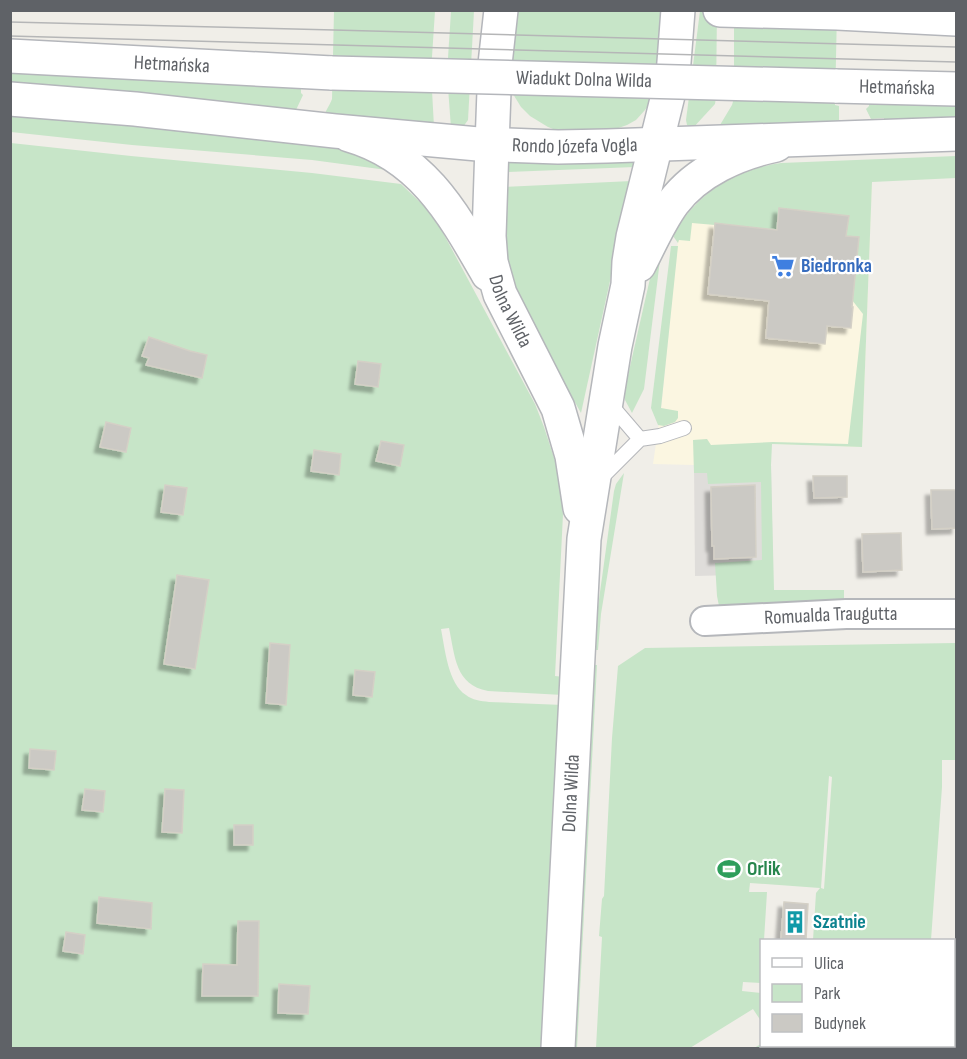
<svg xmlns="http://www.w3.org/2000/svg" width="967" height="1059" viewBox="0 0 967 1059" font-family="'Sofia Sans Condensed',sans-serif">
<defs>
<filter id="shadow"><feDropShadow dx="-5.5" dy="5.5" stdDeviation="1.5" flood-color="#0004"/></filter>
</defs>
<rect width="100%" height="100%" fill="#f0eee8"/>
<!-- commercial -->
<polygon fill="#fbf6e1" points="785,175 872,179 862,447 772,444 694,465 653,464 661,409 678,240 683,215"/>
<!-- industrial -->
<polygon fill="#dfddda" points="694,465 771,465 773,574 695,576"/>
<!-- green -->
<g fill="#c7e5c8" fill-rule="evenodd">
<path d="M334 11H435L431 72 434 127 324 117C325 111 330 105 332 99Z"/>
<polygon points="451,11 474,11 468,120 463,127 451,128 447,74"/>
<polygon points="513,11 660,11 660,50 651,102 645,110 636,120 627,125 610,131 558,131 548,127 530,116 521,107 513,94 510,68"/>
<polygon points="700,11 717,11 716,97 715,104 692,129 687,125 686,120"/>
<polygon points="734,11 837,11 835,105 839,106 839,120 843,120 843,124 717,130 732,105 734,98"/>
<polygon points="10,69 301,85 301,93 303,95 296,110 159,97 11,87"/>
<polygon points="869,100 956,102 956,120 884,122 884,118 871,119 866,109 869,106"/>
<polygon points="11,113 339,145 402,172 312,160 132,145 11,132"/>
<path d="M11 143 131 156 312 173 401 184 424 206 441 229 535 404 544 427 557 467 563 514 555 676 564 677 563 695 488 691C455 685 455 656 449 628L441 629C445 649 448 684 466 695 472 700 481 701 489 702L563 705 545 1048H11Z"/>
<path d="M956 156V178L872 182 862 447 772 444 771 465 774 590H844V605L720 611 717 596 715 563 762 560 761 482 708 484 707 473H694L693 440 707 439 711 445 773 442 848 444 863 314 852 300 859 237 846 236 848 216 779 208 777 230 716 223 715 225 692 223 690 241 679 240 678 243 673 236C694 195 735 169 781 163Z"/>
<polygon points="512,160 630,160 633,163 635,167 505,172 508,162"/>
<polygon points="632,181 581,413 558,372 505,269 504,187"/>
<polygon points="663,236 644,389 632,413 625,400 624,393 651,274"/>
<polygon points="671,246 678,246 661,408 678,411 678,418 675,422 664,426 658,425 651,408"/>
<polygon points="624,473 601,614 598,650 592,650 614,491 616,484"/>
<path d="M956 643V760H942V787L931 940H813L816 893 820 888 750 883 749 892H767L764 940H762L761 983 743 982 742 991 761 993V1021L753 1009 690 1048H596L602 937 599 936 602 899 604 896 612 738 618 666 645 648ZM829 776 832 777 824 889 821 888Z"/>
<polygon points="591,665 597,665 577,1048 572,1048"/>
<polygon points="761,1044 762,1046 941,1046 943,1048 754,1048"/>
</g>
<!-- building -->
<g fill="#cbc9c4" stroke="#d4d0c6" stroke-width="1.5" filter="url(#shadow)">
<polygon points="779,208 849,216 846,236 859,237 852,307 853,307 851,328 827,326 825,344 766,338 769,301 708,294 715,223 777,230"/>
<polygon points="149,337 190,351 207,355 202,378 146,365 149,358 142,356"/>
<polygon points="358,361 381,364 378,387 355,384"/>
<polygon points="106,422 131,428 126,452 100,447"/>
<polygon points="381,441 404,445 400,466 376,461"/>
<polygon points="314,450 341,454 339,475 311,471"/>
<polygon points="813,476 847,476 847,497 814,498"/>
<polygon points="165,485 187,488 183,515 161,512"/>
<polygon points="755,485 756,557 714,559 714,546 712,546 711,487"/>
<polygon points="931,490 957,490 957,528 932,529"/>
<polygon points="901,533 902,570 863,572 862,534"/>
<polygon points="177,575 209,580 195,669 164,664"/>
<polygon points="270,643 290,645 286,705 266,703"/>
<polygon points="355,670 375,672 372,697 353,695"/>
<polygon points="30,749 56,751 54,770 29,768"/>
<polygon points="85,789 105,791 103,812 82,810"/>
<polygon points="165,789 184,790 182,833 162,832"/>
<rect x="234" y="825" width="19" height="20"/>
<polygon points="99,897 152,903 151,929 97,923"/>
<polygon points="784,902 808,904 806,940 781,940"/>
<polygon points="238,921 259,921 258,996 202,996 203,964 237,965"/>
<polygon points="66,932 85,935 83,954 63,951"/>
<polygon points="279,984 310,986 308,1014 278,1013"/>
</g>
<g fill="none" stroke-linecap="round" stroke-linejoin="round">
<!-- service casing -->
<g stroke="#b5b7bb" stroke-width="16">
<g id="service">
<polyline points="610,404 640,439"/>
<polyline points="600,479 640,439 660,436 684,428"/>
</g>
</g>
<!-- minor casing -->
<g stroke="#b5b7bb" stroke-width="32">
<g id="minor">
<path id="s1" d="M705 621 846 614H956"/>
</g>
</g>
<!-- tertiary casing -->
<g stroke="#b5b7bb" stroke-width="36">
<g id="tertiary">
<path d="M349 135C422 156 453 213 488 274"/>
<path id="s2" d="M492 145 489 236 491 262 500 294 558 408 572 456 580 508"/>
<path d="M639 265C650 244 659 222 673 203 697 171 738 153 776 145"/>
<path id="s3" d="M558 1048 584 539 615 346 628 285 629 262 633 237 656 144"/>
</g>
</g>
<!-- secondary casing -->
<g stroke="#b4b6bb" stroke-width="36">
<g id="secondary">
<polyline points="720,10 837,13 956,19"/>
<path id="s4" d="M10 56 332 73"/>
<path id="s5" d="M835 86 956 89"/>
<path id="s6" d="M10 99 135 109 335 131 478 144 558 147 607 146 956 134"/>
<polyline points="656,144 673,75 678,10"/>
<polyline points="492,145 495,64 501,10"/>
</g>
</g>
<!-- service -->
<use href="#service" stroke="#fff" stroke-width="14"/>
<!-- minor -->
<use href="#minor" stroke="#fff" stroke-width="28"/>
<!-- tertiary -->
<use href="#tertiary" stroke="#fff" stroke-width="33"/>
<!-- secondary -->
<use href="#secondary" stroke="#fff" stroke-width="33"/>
<!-- tram -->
<g stroke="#b5b6b7" stroke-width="1.5">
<polyline points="10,22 334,30 956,47"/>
<polyline points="10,36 956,62"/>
</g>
<!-- secondary-bridge casing -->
<g stroke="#b4b6bb" stroke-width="36" stroke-linecap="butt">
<g id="secondary-bridge">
<path id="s7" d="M332 73 835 86"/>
</g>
</g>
<!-- secondary-bridge -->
<use href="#secondary-bridge" stroke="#fff" stroke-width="33"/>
</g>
<!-- icons -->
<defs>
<g id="supermarket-bare" transform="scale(1.8)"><path d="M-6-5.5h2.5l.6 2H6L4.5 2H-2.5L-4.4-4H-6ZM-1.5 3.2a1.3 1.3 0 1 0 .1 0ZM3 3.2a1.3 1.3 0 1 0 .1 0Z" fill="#3f7fe0" stroke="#fff" stroke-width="2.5" paint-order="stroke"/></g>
<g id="stadium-bare" transform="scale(1.8)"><path d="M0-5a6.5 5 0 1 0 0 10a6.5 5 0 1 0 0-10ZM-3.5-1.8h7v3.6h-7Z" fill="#2e9e5b" stroke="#fff" stroke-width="2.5" paint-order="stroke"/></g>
<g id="building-bare" transform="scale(1.8)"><path d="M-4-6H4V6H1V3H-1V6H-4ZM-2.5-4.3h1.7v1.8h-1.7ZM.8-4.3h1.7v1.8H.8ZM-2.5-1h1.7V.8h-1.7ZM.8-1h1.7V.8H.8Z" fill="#0f9aa8" stroke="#fff" stroke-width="2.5" paint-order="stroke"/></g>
</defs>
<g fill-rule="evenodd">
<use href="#supermarket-bare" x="783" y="266"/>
<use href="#stadium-bare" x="729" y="869"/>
<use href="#building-bare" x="795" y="922"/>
</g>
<g text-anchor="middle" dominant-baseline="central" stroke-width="4.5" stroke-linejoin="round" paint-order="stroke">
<!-- street labels -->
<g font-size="20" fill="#5f6267" stroke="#fff">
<text stroke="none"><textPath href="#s4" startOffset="162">Hetmańska</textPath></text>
<text stroke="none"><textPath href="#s7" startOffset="252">Wiadukt Dolna Wilda</textPath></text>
<text stroke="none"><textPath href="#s5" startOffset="62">Hetmańska</textPath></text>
<text stroke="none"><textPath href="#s6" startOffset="567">Rondo Józefa Vogla</textPath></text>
<text stroke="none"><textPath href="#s2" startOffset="170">Dolna Wilda</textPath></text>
<text stroke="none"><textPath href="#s1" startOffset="126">Romualda Traugutta</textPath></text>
<text stroke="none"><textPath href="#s3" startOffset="255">Dolna Wilda</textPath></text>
</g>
<!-- shop labels -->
<g font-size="20" font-weight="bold" fill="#366cbe" stroke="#fff" text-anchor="start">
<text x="801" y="266">Biedronka</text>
</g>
<!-- leisure labels -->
<g font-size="20" font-weight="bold" fill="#27864d" stroke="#fff" text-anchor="start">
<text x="747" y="869">Orlik</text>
</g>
<!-- culture labels -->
<g font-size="20" font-weight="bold" fill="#0d838f" stroke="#fff" text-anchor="start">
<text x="813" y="922">Szatnie</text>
</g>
</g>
<!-- border -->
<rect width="967" height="1059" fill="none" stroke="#5f6267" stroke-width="24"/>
<!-- legend -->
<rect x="760" y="939" width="195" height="108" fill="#ffffff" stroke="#bfc0c2" stroke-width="1.5"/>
<rect x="772" y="958" width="30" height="9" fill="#ffffff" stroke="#bfc0c2" stroke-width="1.5"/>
<text x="814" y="969" font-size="18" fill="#5f6267">Ulica</text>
<rect x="772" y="984" width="30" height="18" fill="#c7e5c8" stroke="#bfc0c2" stroke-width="1.5"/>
<text x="814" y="999" font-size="18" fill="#5f6267">Park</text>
<rect x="772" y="1014" width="30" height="18" fill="#cbc9c4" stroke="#bfc0c2" stroke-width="1.5"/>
<text x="814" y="1029" font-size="18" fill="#5f6267">Budynek</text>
</svg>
